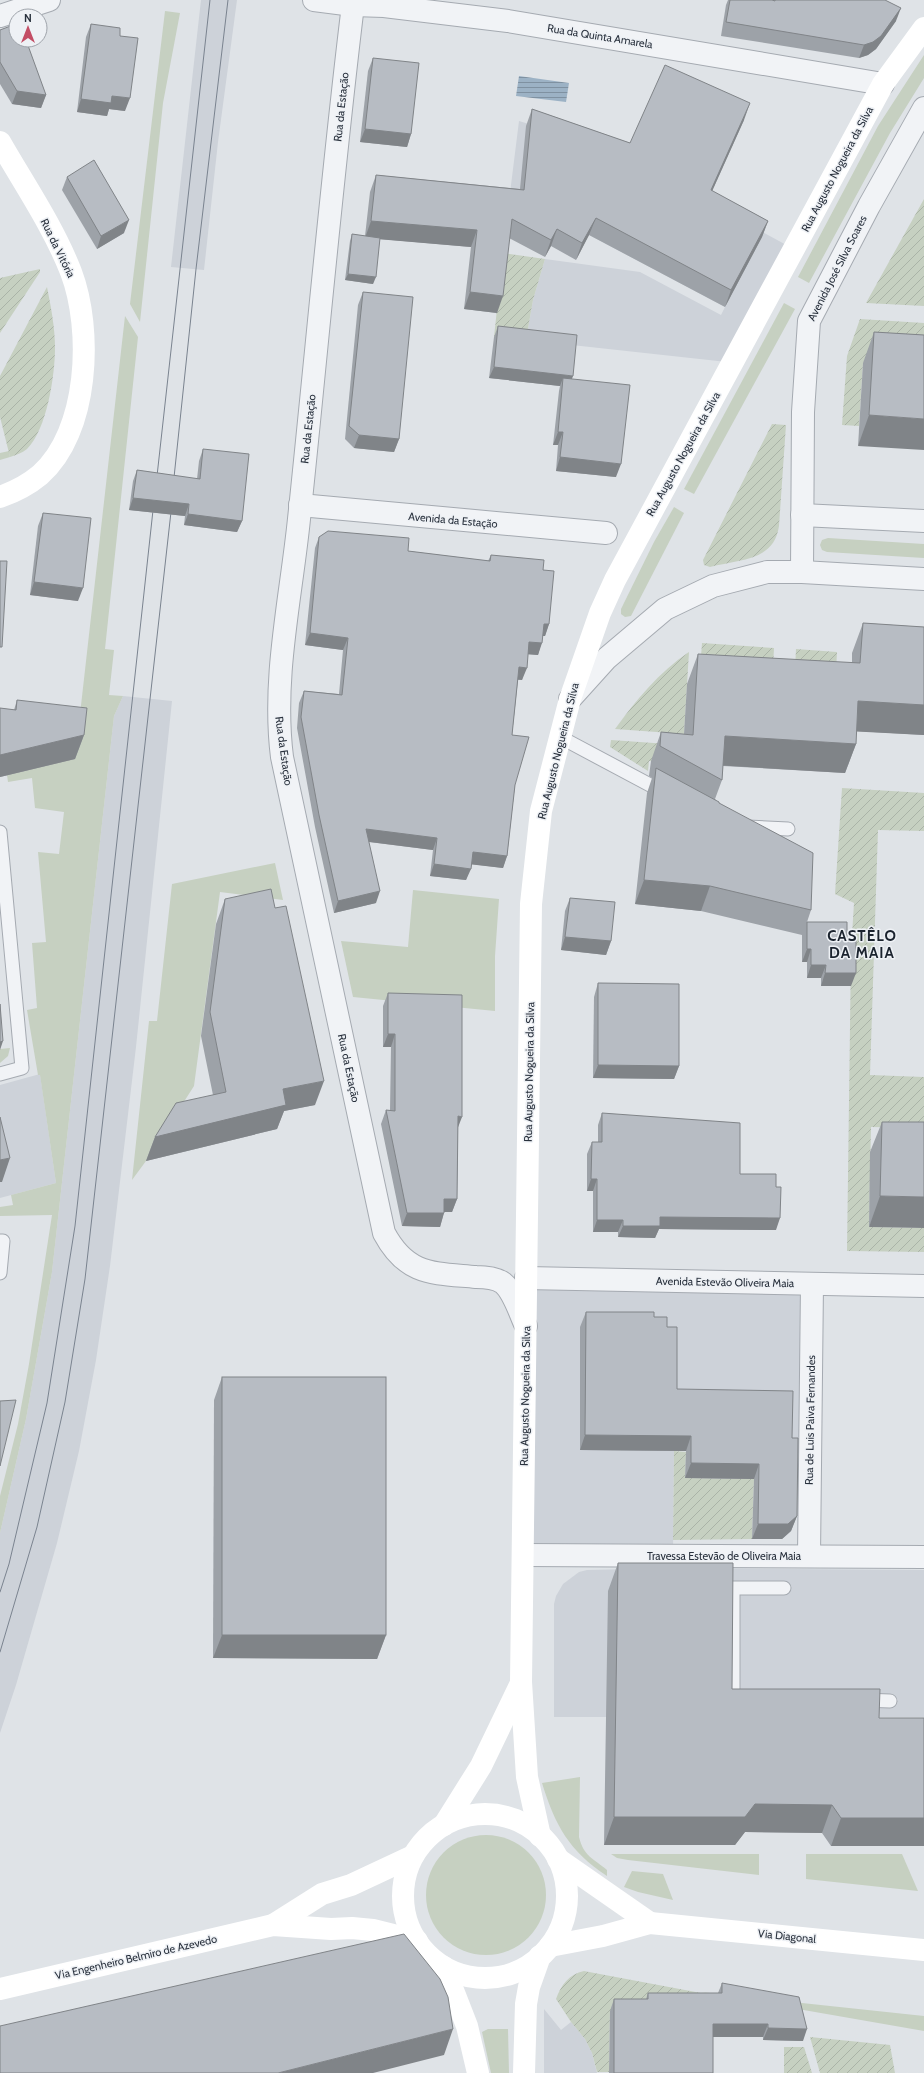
<svg xmlns="http://www.w3.org/2000/svg" width="924" height="2073" viewBox="0 0 924 2073" font-family="Cabin,sans-serif">
<defs>
<pattern id="garden-furrows" width="10" height="10" patternUnits="userSpaceOnUse"><rect width="10" height="10" fill="#c6d0c1"/><path d="M-1 1l2-2M0 10L10 0M9 11l2-2" fill="none" stroke="#aab3a7"/></pattern>
<pattern id="water-rules" width="6" height="5" patternUnits="userSpaceOnUse"><rect width="6" height="5" fill="#9cb2c5"/><path d="M0 2.5h6" fill="none" stroke="#7f91a1"/></pattern>
</defs>
<rect width="100%" height="100%" fill="#dfe3e7"/>
<!-- built -->
<g fill="#cdd2d9">
<polygon points="201,0 237,0 218,142 204,270 171,267"/>
<polygon points="519,121 605,147 790,247 727,362 526,340 533,300 545,259 640,272 721,315 725,307 510,193"/>
<polygon points="123,696 172,701 136,1047 110,1266 96,1360 79,1451 57,1543 16,1685 0,1733 0,1533 26,1419 52,1272 114,716"/>
<polygon points="40,1074 56,1183 0,1198 0,1085"/>
<polygon points="530,1282 807,1288 803,1453 674,1451 673,1553 527,1552"/>
<polygon points="679,1568 924,1570 924,1717 554,1717 554,1604 556,1596 563,1584 579,1572 587,1570"/>
<polygon points="544,2009 561,2030 571,2022 585,2039 592,2053 597,2073 544,2073"/>
</g>
<!-- green -->
<g fill="#c6d0c1">
<polygon points="165,11 180,13 163,103 140,322 130,304"/>
<polygon points="924,55 924,78 890,133 809,283 798,277 878,126"/>
<polygon points="784,303 795,309 694,494 684,489"/>
<polygon points="125,316 138,337 105,649 114,650 109,695 123,696 114,716 52,1272 26,1419 0,1533 0,1496 18,1424 29,1364 52,1215 0,1216 0,1207 13,1205 11,1195 56,1183 40,1075 38,1075 27,1010 37,1008 32,943 46,942 38,852 59,854 64,812 35,808 32,778 8,782 7,775 78,732"/>
<polygon points="9,451 10,457 0,460 0,453"/>
<polygon points="674,507 684,513 631,616 625,617 621,614 621,609 654,542"/>
<polygon points="828,538 924,544 924,558 827,552 822,550 820,545 822,540"/>
<polygon points="275,863 283,900 220,892 194,1086 146,1161 132,1180 149,1021 157,1021 172,884"/>
<polygon points="413,890 499,899 495,956 495,1011 353,997 341,941 408,947"/>
<polygon points="10,1048 8,1056 0,1063 0,1049"/>
<path d="M580 1777 579 1837C584 1857 593 1858 607 1870V1876C569 1851 555 1825 542 1783Z"/>
<circle cx="486" cy="1895" r="60"/>
<polygon points="611,1854 759,1854 759,1875 628,1860 617,1858"/>
<polygon points="806,1854 902,1854 918,1891 806,1879"/>
<polygon points="632,1871 663,1874 673,1900 638,1892 624,1887"/>
<polygon points="700,1992 924,2016 924,2031"/>
<polygon points="488,2029 508,2029 509,2073 491,2073 482,2032"/>
</g>
<!-- garden -->
<g fill="url(#garden-furrows)">
<polygon points="924,199 924,306 866,303"/>
<polygon points="503,253 545,259 533,300 526,340 494,337"/>
<polygon points="40,269 40,272 0,333 0,278"/>
<path d="M47 287C51 307 55 328 55 348 55 375 47 429 27 449 22 453 16 455 10 457L0 417V376Z"/>
<polygon points="860,319 924,323 924,366 863,363 859,426 842,425 847,356"/>
<path d="M772 424 786 425 779 526C774 562 738 559 710 567L704 565 703 560Z"/>
<polygon points="702,643 774,648 772,688 699,684"/>
<polygon points="796,649 837,652 835,692 794,690"/>
<path d="M689 652 684 734 615 729C636 700 659 672 689 652Z"/>
<polygon points="611,740 668,744 666,763 649,761 648,771 610,747"/>
<polygon points="842,788 924,793 924,831 878,830 870,1075 924,1077 924,1128 871,1127 869,1227 924,1228 924,1252 847,1251 851,951 854,903 835,894"/>
<polygon points="674,1451 686,1452 685,1478 754,1479 752,1539 673,1540"/>
<path d="M584 1971 589 1972 717 1996 610 2011 609 2065 615 2072H597L592 2053 585 2039 571 2022 556 1999C561 1985 569 1974 584 1971Z"/>
<polygon points="810,2037 890,2045 895,2073 820,2073"/>
<polygon points="784,2047 804,2047 812,2073 784,2073"/>
</g>
<!-- water -->
<polygon fill="url(#water-rules)" points="519,76 569,83 566,102 516,96"/>
<g fill="none" stroke-linecap="round" stroke-linejoin="round">
<!-- lane casing -->
<g stroke="#a5aab1" stroke-width="15">
<g id="lane">
<polyline points="560,737 665,793"/>
<polyline points="748,827 788,829"/>
<polyline points="0,832 22,1068 0,1074"/>
<polyline points="0,1241 3,1241 0,1273"/>
<polyline points="740,1699 733,1699 733,1588 784,1588"/>
<polyline points="863,1700 890,1701"/>
</g>
</g>
<!-- street casing -->
<g stroke="#a5aab1" stroke-width="24">
<g id="street">
<polyline points="314,0 353,5 384,6 508,21 883,84"/>
<path d="M353 5C332 176 317 348 299 519 291 598 272 678 282 757L384 1233C407 1276 433 1273 476 1277 485 1277 496 1278 503 1283 514 1292 520 1314 526 1326"/>
<polyline points="0,16 49,0"/>
<polyline points="300,505 606,533"/>
<polyline points="802,515 924,521"/>
<polyline points="802,572 803,412 809,321 869,206 924,108"/>
<polyline points="570,699 607,658 665,609 713,586 767,572 802,572 924,579"/>
<polyline points="526,1278 924,1286"/>
<polyline points="524,1555 924,1557"/>
<polyline points="809,1556 812,1284"/>
</g>
</g>
<!-- lane -->
<use href="#lane" stroke="#f1f3f6" stroke-width="13"/>
<!-- street -->
<use href="#street" stroke="#f1f3f6" stroke-width="22"/>
<!-- secondary -->
<g stroke="#fff" stroke-width="22">
<path d="M0 142C24 184 53 226 71 272 93 330 89 432 40 475 28 485 14 492 0 497"/>
<circle cx="485" cy="1896" r="82"/>
<polyline points="444,1825 481,1766 521,1683"/>
<polyline points="540,1836 527,1777 521,1682 531,904 541,811 570,699 600,613 615,580 883,84 924,28"/>
<polyline points="558,1859 650,1923"/>
<polyline points="273,1925 322,1894 351,1885 413,1856"/>
<polyline points="550,1946 603,1936 650,1923 924,1950"/>
<polyline points="444,1967 467,2026 478,2073"/>
<polyline points="0,1989 273,1925 331,1929 352,1928 373,1930 417,1941"/>
<polyline points="524,2073 526,2004 529,1987 540,1956"/>
</g>
<!-- tram -->
<g stroke="#7a838f" stroke-width="1">
<polyline points="156,485 210,0"/>
<polyline points="173,487 196,269 228,0"/>
<polyline points="0,1592 9,1564 47,1403 75,1226 154,501"/>
<polyline points="0,1652 37,1527 65,1402 85,1279 172,503"/>
</g>
</g>
<!-- wall -->
<g fill="#9da2a8">
<polygon points="728,0 885,0 896,21 876,49 868,55 859,58 721,36 726,5"/>
<polygon points="91,24 120,36 125,111 109,109 107,116 77,112 86,37"/>
<polygon points="0,30 46,95 41,108 12,104 0,84"/>
<polygon points="373,58 411,134 407,147 360,142 368,71"/>
<polygon points="532,109 630,143 744,120 712,191 768,221 762,237 725,307 589,235 576,260 551,246 545,257 509,238 497,313 464,309 471,247 380,239 373,284 345,280 350,241 352,234 365,236 370,192 376,175 520,189 526,126"/>
<polygon points="67,177 124,233 97,249 62,190"/>
<polygon points="363,292 399,439 394,452 354,448 345,439 358,305"/>
<polygon points="498,326 572,379 616,477 556,471 558,445 553,445 559,391 560,386 489,378 494,337"/>
<polygon points="874,332 924,335 858,446 863,363"/>
<polygon points="203,449 242,521 237,532 184,525 185,516 129,510 133,481 137,470 197,479 199,461"/>
<polygon points="43,513 78,601 30,595 38,526"/>
<polygon points="319,537 408,551 488,561 491,555 543,570 549,624 545,636 543,636 538,655 528,654 522,680 518,680 512,735 515,785 507,856 503,868 471,864 466,880 430,876 433,850 369,842 376,903 334,913 315,827 297,728 299,703 304,691 339,694 343,650 305,645 315,548"/>
<polygon points="863,623 924,627 924,735 856,731 856,744 845,773 723,766 722,780 715,799 811,910 807,922 847,938 851,986 821,986 821,978 807,978 807,962 802,962 802,935 701,911 635,904 647,793 652,778 649,776 651,761 661,732 684,734 687,684 698,654 852,663 852,653"/>
<polygon points="17,700 84,735 75,759 0,777 0,708 14,710"/>
<polygon points="570,898 611,941 606,955 561,950 565,911"/>
<polygon points="225,899 315,1105 284,1111 277,1129 146,1161 155,1137 213,1095 201,1036 216,924"/>
<polygon points="598,983 679,1066 674,1079 593,1078 594,997"/>
<polygon points="388,993 458,1128 457,1199 452,1212 444,1212 440,1227 402,1226 381,1124 386,1110 390,1111 391,1047 383,1047 383,1006"/>
<polygon points="602,1113 740,1174 776,1230 659,1229 655,1238 618,1237 618,1232 593,1232 593,1191 587,1191 587,1154 592,1142 598,1142 598,1125"/>
<polygon points="882,1122 924,1122 869,1227 870,1152"/>
<polygon points="586,1312 654,1317 667,1327 677,1389 792,1438 797,1516 791,1531 782,1539 752,1539 754,1479 685,1478 686,1451 580,1450 580,1327"/>
<polygon points="222,1377 386,1635 377,1659 213,1658 214,1400"/>
<polygon points="618,1563 732,1689 879,1718 924,1846 831,1846 822,1833 745,1832 735,1845 604,1845 608,1591"/>
<polygon points="722,1983 803,2041 763,2040 763,2037 713,2037 713,2073 609,2073 610,2011 614,1999 646,1999 648,1993 718,1993"/>
</g>
<!-- shaded-wall -->
<g fill="#808488">
<polygon points="901,8 896,21 876,49 868,55 859,58 864,45"/>
<polygon points="17,91 46,95 41,108 12,104"/>
<polygon points="112,96 130,98 125,111 109,109 107,116 77,112 81,99"/>
<polygon points="750,103 744,120 705,207 711,190"/>
<polygon points="365,129 411,134 407,147 360,142"/>
<polygon points="596,218 589,235 576,260 582,243"/>
<polygon points="129,220 124,233 97,249 101,236"/>
<polygon points="371,221 477,230 471,247 365,238"/>
<polygon points="768,221 762,237 725,307 731,290"/>
<polygon points="557,229 551,246 545,257 551,240"/>
<polygon points="348,274 376,277 373,284 345,280"/>
<polygon points="470,292 503,296 497,313 464,309"/>
<polygon points="494,367 573,376 569,387 563,378 560,386 489,378"/>
<polygon points="869,415 924,419 924,450 858,446"/>
<polygon points="558,432 563,432 558,445 553,445"/>
<polygon points="359,435 399,439 394,452 354,448"/>
<polygon points="560,457 621,464 616,477 556,471"/>
<polygon points="133,498 189,504 185,516 129,510"/>
<polygon points="188,514 242,521 237,532 184,525"/>
<polygon points="34,582 83,588 78,601 30,595"/>
<polygon points="544,624 549,624 545,636 540,636"/>
<polygon points="310,633 348,638 343,650 305,645"/>
<polygon points="529,642 542,643 538,655 524,654"/>
<polygon points="519,667 527,668 522,680 515,679"/>
<polygon points="858,701 924,705 924,735 847,731"/>
<polygon points="84,735 75,759 0,777 0,755"/>
<polygon points="725,736 856,744 845,773 714,765"/>
<polygon points="366,829 437,838 433,850 362,841"/>
<polygon points="473,852 507,856 503,868 468,864"/>
<polygon points="434,864 471,869 466,880 430,876"/>
<polygon points="644,880 710,886 701,911 635,904"/>
<polygon points="380,891 376,903 334,913 338,901"/>
<polygon points="565,937 611,941 606,955 561,950"/>
<polygon points="807,949 811,949 807,962 802,962"/>
<polygon points="811,965 826,965 821,978 807,978"/>
<polygon points="825,973 856,973 851,986 821,986"/>
<polygon points="388,1034 395,1034 391,1047 383,1047"/>
<polygon points="3,1041 0,1050 0,1042"/>
<polygon points="598,1065 679,1066 674,1079 593,1078"/>
<polygon points="324,1081 315,1105 284,1111 277,1129 146,1161 155,1137 283,1089"/>
<polygon points="458,1116 462,1117 457,1130"/>
<polygon points="10,1158 2,1182 0,1182 0,1160"/>
<polygon points="591,1179 597,1179 593,1191 587,1191"/>
<polygon points="880,1196 924,1197 924,1228 869,1227"/>
<polygon points="444,1199 457,1199 452,1212 440,1212"/>
<polygon points="407,1213 444,1213 440,1227 402,1226"/>
<polygon points="660,1217 780,1218 776,1230 659,1229 655,1238 618,1237 623,1226"/>
<polygon points="597,1220 623,1220 618,1232 593,1232"/>
<polygon points="585,1435 691,1436 686,1451 580,1450"/>
<polygon points="691,1463 759,1464 754,1479 685,1478"/>
<polygon points="797,1516 791,1531 782,1539 752,1539 758,1524"/>
<polygon points="222,1635 386,1635 377,1659 213,1658"/>
<polygon points="755,1804 832,1805 822,1833 745,1832 735,1845 604,1845 614,1817"/>
<polygon points="841,1818 924,1818 924,1846 831,1846"/>
<polygon points="713,2024 768,2024 763,2037 708,2037"/>
<polygon points="768,2028 807,2029 803,2041 763,2040"/>
<polygon points="453,2029 444,2055 373,2073 278,2073"/>
</g>
<!-- building -->
<g fill="#b7bcc3" stroke="#808488">
<polygon points="730,0 772,0 775,1 775,0 885,0 901,8 881,36 873,42 864,45 726,22"/>
<polygon points="16,24 16,40 26,40 46,95 17,91 0,62 0,30"/>
<polygon points="91,24 120,28 120,36 138,38 130,98 112,96 111,103 81,99"/>
<polygon points="373,58 419,63 411,134 365,129"/>
<polygon points="665,65 750,103 711,190 768,221 731,290 596,218 582,243 557,229 551,240 512,219 503,296 470,292 477,230 371,221 376,175 524,190 532,109 630,143"/>
<polygon points="94,160 129,220 101,236 67,177"/>
<polygon points="352,234 380,238 376,277 348,274"/>
<polygon points="363,292 413,297 399,439 359,435 349,426"/>
<polygon points="498,326 577,335 573,376 494,367"/>
<polygon points="874,332 924,335 924,419 869,415"/>
<polygon points="563,378 630,385 621,464 560,457 563,432 558,432"/>
<polygon points="203,449 249,454 242,521 188,514 189,504 133,498 137,470 200,479"/>
<polygon points="43,513 91,518 83,588 34,582"/>
<polygon points="328,531 409,538 408,551 490,561 491,555 544,560 543,570 554,571 549,624 544,624 542,643 529,642 527,668 519,667 512,735 529,737 515,785 507,856 473,852 471,869 434,864 437,838 366,829 380,891 338,901 319,815 301,717 304,691 342,695 348,638 310,633 319,537"/>
<polygon points="0,561 7,561 2,647 0,647"/>
<polygon points="863,623 924,627 924,705 858,701 856,744 725,736 722,780 660,746 661,732 693,735 698,654 860,663"/>
<polygon points="17,700 87,708 84,735 0,755 0,708 16,710"/>
<polygon points="656,768 719,802 719,803 813,853 811,910 710,886 644,880"/>
<polygon points="271,889 275,908 286,906 324,1081 283,1089 286,1105 155,1137 176,1103 226,1092 210,1012 225,899"/>
<polygon points="570,898 615,902 611,941 565,937"/>
<polygon points="807,922 847,922 847,938 856,938 856,973 825,973 826,965 811,965 811,949 807,949"/>
<polygon points="598,983 679,984 679,1066 598,1065"/>
<polygon points="388,993 462,995 462,1117 458,1116 457,1199 444,1199 444,1213 407,1213 386,1110 395,1111 395,1034 388,1034"/>
<polygon points="0,1004 3,1041 0,1042"/>
<polygon points="602,1113 740,1123 740,1174 776,1174 776,1187 781,1187 780,1218 660,1217 660,1226 623,1226 623,1220 597,1220 597,1179 591,1179 592,1142 602,1142"/>
<polygon points="0,1117 10,1158 0,1160"/>
<polygon points="882,1122 924,1122 924,1197 880,1196"/>
<polygon points="586,1312 654,1312 654,1317 667,1317 667,1327 677,1327 677,1389 793,1391 792,1438 798,1438 797,1516 788,1524 758,1524 759,1464 691,1463 691,1436 585,1435"/>
<rect x="222" y="1377" width="164" height="258"/>
<polygon points="16,1400 0,1466 0,1401"/>
<polygon points="618,1563 733,1563 732,1689 880,1689 879,1718 924,1718 924,1818 841,1818 832,1805 755,1804 745,1817 614,1817"/>
<polygon points="404,1934 440,1979 448,1997 453,2029 278,2073 0,2073 0,2026"/>
<polygon points="722,1983 799,1997 807,2029 768,2028 768,2024 713,2024 713,2073 614,2073 614,1999 648,1999 648,1993 722,1993"/>
</g>
<g text-anchor="middle" dominant-baseline="central" stroke-width="3" stroke-linejoin="round" paint-order="stroke">
<!-- street labels -->
<g font-size="11" fill="#29313d" stroke="#eef1f5">
<text transform="translate(600 36) rotate(9)">Rua da Quinta Amarela</text>
<text transform="translate(341 107) rotate(-84)">Rua da Estação</text>
<text transform="translate(837 169) rotate(-62)">Rua Augusto Nogueira da Silva</text>
<text transform="translate(58 248) rotate(64)">Rua da Vitória</text>
<text transform="translate(837 268) rotate(-63)">Avenida José Silva Soares</text>
<text transform="translate(308 429) rotate(-84)">Rua da Estação</text>
<text transform="translate(683 454) rotate(-61)">Rua Augusto Nogueira da Silva</text>
<text transform="translate(453 520) rotate(5)">Avenida da Estação</text>
<text transform="translate(284 751) rotate(82)">Rua da Estação</text>
<text transform="translate(558 751) rotate(-76)">Rua Augusto Nogueira da Silva</text>
<text transform="translate(349 1068) rotate(78)">Rua da Estação</text>
<text transform="translate(529 1072) rotate(-89)">Rua Augusto Nogueira da Silva</text>
<text transform="translate(725 1282) rotate(1)">Avenida Estevão Oliveira Maia</text>
<text transform="translate(525 1396) rotate(-89)">Rua Augusto Nogueira da Silva</text>
<text transform="translate(810 1420) rotate(-89)">Rua de Luis Paiva Fernandes</text>
<text x="724" y="1556">Travessa Estevão de Oliveira Maia</text>
<text transform="translate(787 1936) rotate(6)">Via Diagonal</text>
<text transform="translate(136 1957) rotate(-13)">Via Engenheiro Belmiro de Azevedo</text>
</g>
<!-- district labels -->
<g font-size="15" font-weight="bold" letter-spacing="1" fill="#1b232e" stroke="#eef1f5">
<text x="862" y="936">CASTÊLO<tspan x="862" dy="17">DA MAIA</tspan></text>
</g>
</g>
<!-- north arrow -->
<g transform="translate(28 28)"><circle r="19" fill="#eef1f5" stroke="#9fa4ab"/>
<path d="M0-3L7 15L0 10L-7 15Z" fill="#c34d65"/>
<text y="-6" font-size="11" font-weight="bold" text-anchor="middle" fill="#29313d">N</text>
</g>
</svg>
